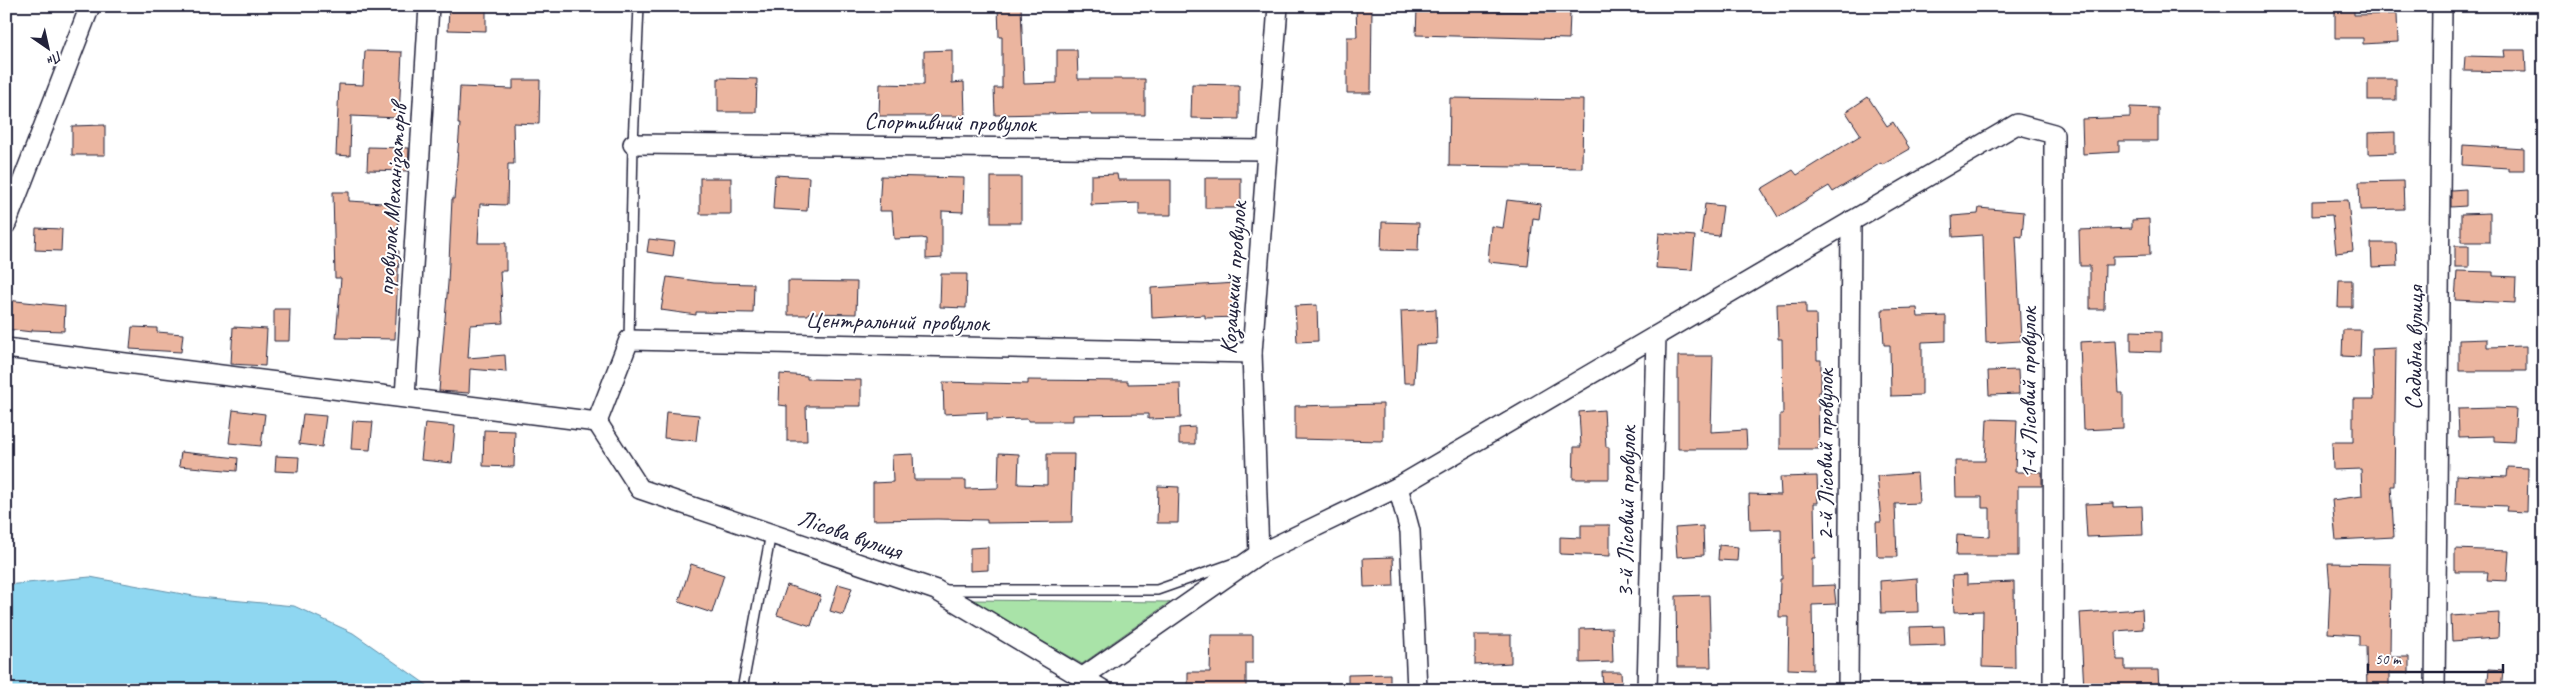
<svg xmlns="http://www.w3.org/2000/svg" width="2550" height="696" viewBox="0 0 2550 696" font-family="Caveat,sans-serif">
<rect width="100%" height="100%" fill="#fff"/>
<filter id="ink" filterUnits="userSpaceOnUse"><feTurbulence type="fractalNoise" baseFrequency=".02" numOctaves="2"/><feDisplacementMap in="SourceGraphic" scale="10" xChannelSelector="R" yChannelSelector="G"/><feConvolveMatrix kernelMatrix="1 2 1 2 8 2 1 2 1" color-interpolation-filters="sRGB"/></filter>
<g filter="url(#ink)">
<!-- green -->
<polygon fill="#a9e3a8" stroke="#668272" points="970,600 1170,602 1082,664"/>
<!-- water -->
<polygon fill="#8fd7f1" stroke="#638fa8" points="90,577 199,597 294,606 353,633 434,690 6,690 6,585"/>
<!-- building -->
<g fill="#ebb59f" stroke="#22223b">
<polygon points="449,6 486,6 486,31 448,30"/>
<polygon points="998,6 1021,6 1024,84 1057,83 1057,50 1077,50 1078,79 1145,79 1145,115 1091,115 1091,113 995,115 994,88 1002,88 1002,37 999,37"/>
<polygon points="1356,6 1372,6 1371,93 1347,93 1347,37 1357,37"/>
<polygon points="2335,6 2354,6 2354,15 2397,14 2398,42 2363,44 2363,38 2335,38"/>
<polygon points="1417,9 1570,13 1569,39 1416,35"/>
<polygon points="952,50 952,83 964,82 965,116 879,116 880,84 924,85 924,51"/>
<polygon points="2504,50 2525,50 2526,72 2464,71 2465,56 2505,57"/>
<polygon points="365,51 402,52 399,118 351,116 350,156 336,155 339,84 363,85"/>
<polygon points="718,78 757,79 756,112 718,112"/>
<rect x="2368" y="79" width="28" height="21"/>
<polygon points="513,80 540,80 539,124 513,123 514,164 508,164 507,205 480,204 478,243 506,243 506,271 500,271 503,323 470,325 468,358 505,355 506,372 470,369 469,393 439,391 448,283 452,199 454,199 460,124 458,124 460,87 513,89"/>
<polygon points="1192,84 1239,85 1239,119 1191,118"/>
<polygon points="1868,97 1887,126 1893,122 1910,149 1882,165 1881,163 1833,192 1829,186 1778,217 1761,189 1793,170 1797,175 1861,135 1846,112"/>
<polygon points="1450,98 1583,100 1582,168 1449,166"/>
<polygon points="2130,107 2158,108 2158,141 2119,141 2119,152 2083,154 2082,119 2130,117"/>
<polygon points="105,125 105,155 72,155 72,126"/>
<polygon points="2395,132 2395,153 2368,154 2368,133"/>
<polygon points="2463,145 2524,149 2524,171 2508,171 2508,168 2462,165"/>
<polygon points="368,147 409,148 408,171 367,170"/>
<polygon points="1117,174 1118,180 1171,180 1171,215 1139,215 1139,203 1091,205 1091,175"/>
<polygon points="775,175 809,177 807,211 773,209"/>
<polygon points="881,176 964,178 963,212 942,211 942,258 926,259 926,239 922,238 894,239 892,211 879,211"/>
<rect x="991" y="177" width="30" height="46"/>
<rect x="700" y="178" width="31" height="36"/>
<rect x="1205" y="178" width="36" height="30"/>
<polygon points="2403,181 2404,209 2360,210 2359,182"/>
<polygon points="2466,189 2466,206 2451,207 2451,190"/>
<polygon points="333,192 349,192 349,201 399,204 396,251 399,251 395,339 336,338 341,278 335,278"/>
<polygon points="1507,200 1541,204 1539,219 1533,218 1528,266 1488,262 1491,226 1503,228"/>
<polygon points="2348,200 2353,251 2336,253 2332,215 2312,216 2312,201"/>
<polygon points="1705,204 1723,206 1719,236 1701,234"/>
<polygon points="1979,208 2024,212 2022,237 2016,236 2021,341 1986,343 1983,235 1953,237 1952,216 1978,214"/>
<polygon points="2490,213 2490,242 2461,242 2461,214"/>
<polygon points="2149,219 2150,255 2113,256 2113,265 2105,265 2104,309 2090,309 2090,266 2080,266 2079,230 2132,228 2132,220"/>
<polygon points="1382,222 1419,223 1418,251 1381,250"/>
<polygon points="36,228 62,229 61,251 35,250"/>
<polygon points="1659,233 1695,236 1692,270 1656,268"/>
<polygon points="649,239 675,242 673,256 647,252"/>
<polygon points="2371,243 2396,243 2397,266 2372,267"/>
<rect x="2455" y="246" width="14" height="21"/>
<polygon points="2457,271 2493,272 2493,276 2516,277 2515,303 2455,300"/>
<polygon points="941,274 967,274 966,308 940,307"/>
<polygon points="667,277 713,283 754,284 753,313 696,312 696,315 661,310"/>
<polygon points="2339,280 2352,280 2352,307 2338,307"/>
<polygon points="788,281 857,282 856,314 808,313 808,315 788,315"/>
<polygon points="1237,283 1238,317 1205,318 1205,315 1152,318 1151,288"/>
<polygon points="6,300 65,306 64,331 32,330 32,332 6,329"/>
<polygon points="1806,303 1806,314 1816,314 1817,360 1821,360 1821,392 1818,392 1819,449 1780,449 1780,414 1783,414 1782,339 1778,339 1777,304"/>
<polygon points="1317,305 1318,341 1297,342 1295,306"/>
<polygon points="1917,308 1918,317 1946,316 1946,341 1922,342 1922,395 1891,396 1890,345 1884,345 1882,309"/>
<polygon points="274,309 290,309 289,341 274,341"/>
<polygon points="1436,309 1437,344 1416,345 1414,383 1404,383 1401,311"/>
<polygon points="132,327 157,328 157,332 183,334 181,352 130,349"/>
<polygon points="233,327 267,329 265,366 231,364"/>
<polygon points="2343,330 2361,330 2360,357 2342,356"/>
<polygon points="2131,331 2161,332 2161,352 2131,351"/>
<polygon points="2487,339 2487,347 2526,346 2526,371 2459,371 2459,340"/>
<polygon points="2116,340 2119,393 2123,393 2123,428 2083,430 2080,342"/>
<polygon points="2396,348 2394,486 2391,486 2394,537 2336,540 2332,500 2362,496 2361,469 2333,470 2332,442 2353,442 2353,399 2374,399 2372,349"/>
<polygon points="1678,356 1713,356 1711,432 1746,430 1747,449 1678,449"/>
<polygon points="2018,370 2019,394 1989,395 1988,371"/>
<polygon points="780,374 807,376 807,379 861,380 861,406 806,406 807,441 787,441 787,406 779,405"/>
<polygon points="1028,380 1128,381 1128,384 1180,383 1181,418 1148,419 1148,414 1073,415 1073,421 1028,421 1028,419 987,420 987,412 944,414 943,382 1028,384"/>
<polygon points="1383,404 1383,441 1295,439 1295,406"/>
<polygon points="2495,408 2516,409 2514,442 2494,441 2494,436 2459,437 2458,409"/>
<polygon points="233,410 265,414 261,446 229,443"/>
<polygon points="1604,410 1606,447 1609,447 1609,479 1573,479 1574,447 1581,447 1579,412"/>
<polygon points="666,412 699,415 696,441 664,438"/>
<polygon points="303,414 326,416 322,447 299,444"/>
<polygon points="1987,419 2017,420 2015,472 2042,472 2042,486 2018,486 2018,556 1956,556 1957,535 1990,537 1990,508 1982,508 1982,497 1956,497 1955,461 1985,461"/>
<polygon points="353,421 373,422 370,450 351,449"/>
<polygon points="425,423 455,426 452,463 421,460"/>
<polygon points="1195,427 1195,444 1179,444 1179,428"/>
<polygon points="484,430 515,431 514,467 483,466"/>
<polygon points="181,452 238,458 237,471 179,466"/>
<polygon points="999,453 1019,454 1018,484 1047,485 1047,454 1074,454 1072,522 987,523 987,520 937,519 873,520 873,483 893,482 892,455 913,454 914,480 966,480 966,489 998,488"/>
<polygon points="276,456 299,457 298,472 275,471"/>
<polygon points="2508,467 2528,468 2527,512 2506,511 2507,506 2455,504 2456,475 2507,477"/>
<polygon points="1917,473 1919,503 1895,504 1897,557 1879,557 1877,555 1876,522 1881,522 1877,476"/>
<polygon points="1817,476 1818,503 1814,503 1815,558 1812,558 1812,586 1834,585 1836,604 1812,605 1813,670 1788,669 1789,617 1779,617 1780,579 1782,579 1781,529 1750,530 1749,494 1781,495 1780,477"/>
<polygon points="1158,486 1179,487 1178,523 1157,523"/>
<polygon points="2113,503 2113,507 2142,506 2143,535 2087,537 2085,504"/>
<polygon points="1581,525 1610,525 1610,556 1560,554 1560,537 1581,538"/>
<polygon points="1703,526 1704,555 1677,557 1675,528"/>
<polygon points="1719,545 1738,547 1737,561 1718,560"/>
<polygon points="988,547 988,570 970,571 970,548"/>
<polygon points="2455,549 2509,551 2507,581 2487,580 2488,572 2455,572"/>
<polygon points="1393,557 1394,586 1364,587 1363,558"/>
<polygon points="2328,563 2391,564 2390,657 2409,657 2409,673 2389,673 2389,690 2367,690 2366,646 2359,646 2359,635 2328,633 2330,589"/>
<polygon points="691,564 724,575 712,613 679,602"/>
<polygon points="1967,575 1967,584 2014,582 2015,668 1982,667 1983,611 1954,612 1952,576"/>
<polygon points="1917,578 1918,612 1881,613 1880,581"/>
<polygon points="838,584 852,588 843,615 830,611"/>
<polygon points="787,585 821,596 811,626 777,615"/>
<polygon points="1709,595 1711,667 1677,667 1676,596"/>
<polygon points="2142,609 2143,629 2116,631 2117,660 2125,660 2125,670 2158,670 2159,690 2084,690 2080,613"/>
<polygon points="2499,613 2498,638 2452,641 2451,616"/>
<polygon points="1944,626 1945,645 1911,646 1910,627"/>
<polygon points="1612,628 1613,662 1580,663 1580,629"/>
<polygon points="1211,635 1253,635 1253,663 1246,663 1246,690 1188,690 1188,672 1210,672"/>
<polygon points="1475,635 1511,635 1511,663 1475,665"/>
<polygon points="2489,669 2503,670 2501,690 2487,690"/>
<polygon points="1602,672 1621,672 1622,690 1603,690"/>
<polygon points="1390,674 1390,690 1348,690 1348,675"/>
</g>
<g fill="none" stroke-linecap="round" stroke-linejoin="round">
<!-- service casing -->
<g stroke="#22223b" stroke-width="12">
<g id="service">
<polyline points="629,340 633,144 639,6"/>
<polyline points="943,590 1157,590 1237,562"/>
<polyline points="742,690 771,533"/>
</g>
</g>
<!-- minor casing -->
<g stroke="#22223b" stroke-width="22">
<g id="minor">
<polyline points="633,144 1267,150"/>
<polyline points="6,224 90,6"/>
<polyline points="6,348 597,422"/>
<polyline points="405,397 429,6"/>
<polyline points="597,422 629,340 1252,353"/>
<polyline points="597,422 640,489 936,590 1103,690"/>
<polyline points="1398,487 1410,531 1417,690"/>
<polyline points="1259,554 1252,353 1278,6"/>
<polyline points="1083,677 1259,554 1398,487 2017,124 2054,134 2053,690"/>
<polyline points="1647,690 1656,336"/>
<polyline points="1848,690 1851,221"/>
<polyline points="2435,690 2442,6"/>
</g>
</g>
<!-- service -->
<use href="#service" stroke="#fff" stroke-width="9"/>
<!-- minor -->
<use href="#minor" stroke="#fff" stroke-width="19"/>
</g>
</g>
<g text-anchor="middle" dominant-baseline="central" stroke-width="4" stroke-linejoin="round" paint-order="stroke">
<!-- street labels -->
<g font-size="24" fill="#22223b" stroke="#fff">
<text transform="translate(950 122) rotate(1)">Спортивний провулок</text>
<text transform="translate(392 200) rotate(-86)">провулок Механізаторів</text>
<text transform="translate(1233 278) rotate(-86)">Козацький провулок</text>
<text transform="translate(897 321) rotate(1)">Центральний провулок</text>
<text transform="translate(2414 348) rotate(-89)">Садибна вулиця</text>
<text transform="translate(2028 393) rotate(-90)">1-й Лісовий провулок</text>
<text transform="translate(1825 455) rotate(-90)">2-й Лісовий провулок</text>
<text transform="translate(1626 512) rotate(-89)">3-й Лісовий провулок</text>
<text transform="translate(850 534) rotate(19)">Лісова вулиця</text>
</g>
</g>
<!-- margin -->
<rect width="2550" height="696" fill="none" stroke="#fff" stroke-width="25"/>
<rect x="12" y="12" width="2525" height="671" fill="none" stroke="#22223b" stroke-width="2" filter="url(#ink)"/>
<!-- north arrow -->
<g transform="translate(48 48) rotate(146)" stroke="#ffffff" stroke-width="4" paint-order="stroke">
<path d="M0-4L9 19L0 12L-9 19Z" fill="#22223b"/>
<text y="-8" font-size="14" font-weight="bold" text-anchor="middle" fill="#22223b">Пн</text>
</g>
<!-- scale -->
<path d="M2368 664v8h135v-8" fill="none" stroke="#22223b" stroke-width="2.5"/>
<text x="2375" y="664" font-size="15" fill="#22223b" stroke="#ffffff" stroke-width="4" paint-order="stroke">50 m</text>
</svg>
